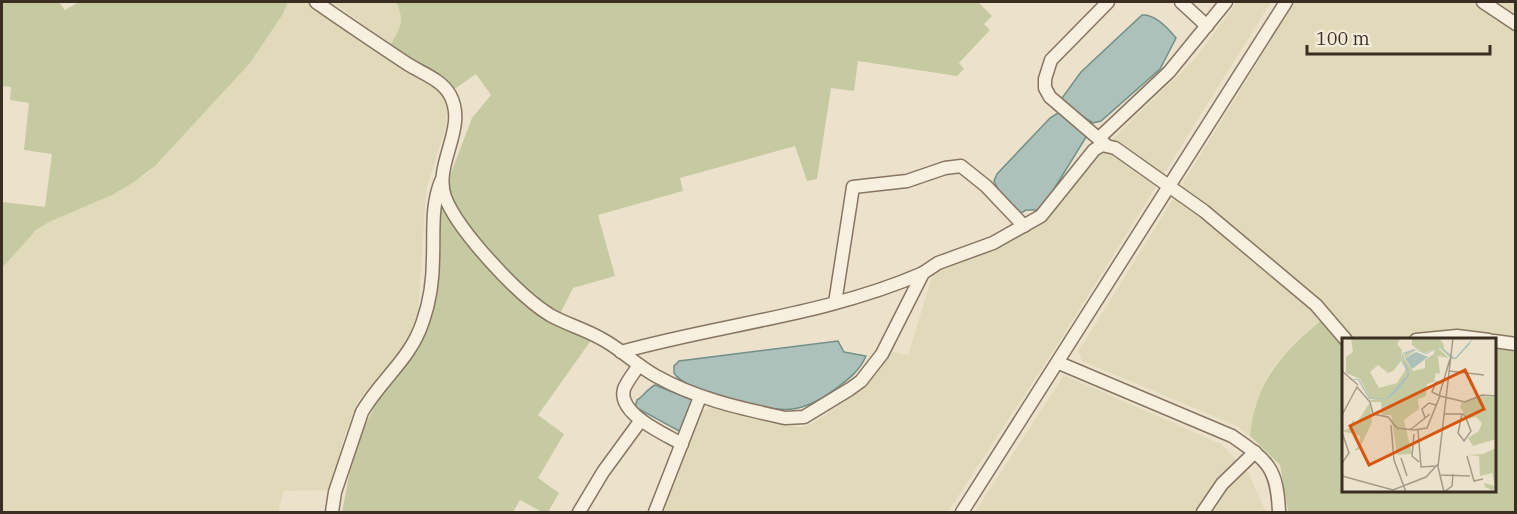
<svg xmlns="http://www.w3.org/2000/svg" width="1517" height="514" viewBox="0 0 1517 514" font-family="'IBM Plex Serif',serif">
<rect width="100%" height="100%" fill="#ece2cc"/>
<!-- farmland -->
<g fill="#e1daba">
<polygon points="288,2 307,2 442,92 447,109 446,126 426,190 418,313 404,348 389,370 358,401 343,440 331,490 284,491 278,512 2,512 2,268 28,237 49,222 112,195 149,172 250,63 283,14"/>
<polygon points="332,2 396,2 402,18 400,29 391,44"/>
<polygon points="1237,2 1271,2 1061,339 948,512 662,512 701,411 712,408 798,427 805,426 813,423 853,396 890,351 908,355 932,277 937,271 1038,226 1044,222 1100,151 1195,59"/>
<polygon points="1295,2 1515,2 1515,339 1461,331 1391,340 1360,340 1345,334 1328,313 1294,343 1274,366 1266,379 1255,407 1250,436 1237,426 1082,361 1078,352"/>
<polygon points="1064,375 1221,444 1248,472 1266,512 975,512"/>
</g>
<!-- green -->
<g fill="#c6caa0">
<polygon points="2,2 59,2 65,10 79,2 288,2 283,14 250,63 155,166 134,182 112,195 49,222 35,231 2,268 2,202 45,207 52,154 24,150 29,103 10,100 11,87 2,86"/>
<path d="M396 2H979V3L992 16 984 24 990 30 959 63 964 69 957 76 858 61 854 91 831 88 817 179 807 181 795 146 680 178 683 191 598 215 615 276 573 288 555 324 592 339 538 415 564 434 538 478 559 493 548 512H542L520 500 513 512H342L350 471 364 428 377 401 401 373 428 329 438 286 436 212 472 118 491 95 476 74 453 90 391 44C401 27 405 21 396 2Z"/>
<path d="M1321 320 1343 341V492H1494L1495 343 1515 346V512H1288L1280 465 1250 436C1256 381 1280 355 1321 320Z"/>
</g>
<!-- water -->
<g fill="#acc1ba" stroke="#729088" stroke-width="1.5">
<path d="M1142 15C1155 14 1168 28 1176 38L1160 69 1101 121 1093 123 1065 105 1062 98 1081 72Z"/>
<polygon points="1058,113 1088,134 1041,210 1026,210 1021,213 1000,193 994,181 997,174 1050,118"/>
<path d="M838 341 844 352 866 356C860 370 850 378 838 387 827 395 816 403 802 407 778 415 738 401 715 394 702 389 682 385 674 373V366L679 361Z"/>
<path d="M655 385 693 400 682 430 679 431 635 407 637 400C644 396 647 389 655 385Z"/>
</g>
<g fill="none" stroke-linecap="round" stroke-linejoin="round">
<!-- minor casing -->
<g stroke="#887561" stroke-width="15">
<g id="minor">
<path d="M316 2C346 23 376 43 406 63 421 73 441 79 450 95 468 128 433 164 445 197 458 231 519 296 550 315 566 324 584 329 600 338 620 348 636 365 656 376 697 399 740 408 785 418L804 417 850 389 861 381 882 354 923 273 938 263 993 243 1041 216 1094 150 1102 145 1115 148 1204 211 1316 305 1346 340"/>
<polyline points="1181,2 1207,26"/>
<polyline points="1483,2 1516,24"/>
<polyline points="1099,138 1169,72 1226,2"/>
<polyline points="1106,145 1050,97 1045,88 1045,79 1051,60 1108,2"/>
<polyline points="835,303 853,187 907,181 945,168 961,166 986,186 1024,226"/>
<polyline points="1416,340 1457,336 1489,340"/>
<polyline points="1494,341 1516,344"/>
<path d="M621 352C721 324 827 315 923 273"/>
<path d="M1059 363 1232 436C1268 461 1277 467 1279 512"/>
<path d="M639 365C634 373 627 381 624 389 617 414 665 434 682 444"/>
<path d="M332 512 335 492 362 412C381 379 411 359 423 321 430 301 433 279 433 258 434 231 431 206 441 181"/>
<polyline points="579,512 603,472 641,420"/>
<polyline points="655,512 700,397"/>
<path d="M962 512C1071 343 1179 173 1286 2"/>
<polyline points="1203,512 1222,484 1255,452"/>
</g>
</g>
<!-- minor -->
<use href="#minor" stroke="#f7efdf" stroke-width="12"/>
</g>
<!-- overview -->
<g transform="translate(1342 338)">
<rect width="154" height="154" fill="#ece2cc"/>
<path d="M9 0H59L55 6 60 12 59 23 51 33 46 35 36 27 28 34 37 50 55 45 64 31 63 27 66 33 60 22 64 15 74 12 62 20 71 33 83 30V22L92 16 93 11 82 15 75 11 70 7V0H97L101 5 103 12 100 9 96 10 107 20 96 18 98 36 94 35 92 44 85 46 84 58 76 61 77 71 62 82 70 116 55 117 49 77H40L39 64H29L28 62 45 60H28L18 41 4 35V19L11 14ZM136 58 154 59V101L131 108 126 100 137 93 140 85 134 79 126 81 118 69 120 64ZM25 62 28 67 30 84 17 112H12L17 108 18 98 0 93 8 90 11 82 14 86 27 66ZM154 110V151L150 152 143 149 142 145 153 148 150 135 138 138 137 118 126 117 141 116Z" fill="#c6caa0"/>
<path d="M131 0 127 7 114 21H110L98 10 84 16 74 12 62 16 60 22 67 32V38L59 49 49 59 44 61H27L16 42 0 41H17L28 60H45L66 36 59 22 61 15 72 11 84 15 99 9 113 20ZM74 14 86 19 70 31 63 20Z" fill="#acc1ba"/>
<path fill="none" stroke="#a59a88" stroke-width="1.5" d="M0 33 16 47M107 33 142 37M97 58 108 21M98 58 90 54 94 44 101 45M102 76H121L123 78 129 93 122 103 116 95 120 76M0 77 15 49 28 64 31 76 46 79 55 90 72 92 85 90 98 58 123 64 140 57 155 58M83 80 80 71 87 65 94 67M49 87 52 122 64 154M68 92 88 76M76 92 79 129 94 128M72 96 70 118 77 124M125 118 132 143 141 141M59 120 65 138M0 125 7 115 1 97M97 137 128 138M0 138 51 152 84 139 96 126M102 154 96 129 111 0M102 154 110 148 111 136"/>
<path fill="#d7550e" fill-opacity="0.15" stroke="#d7550e" stroke-width="3" d="M123 32 142 71 27 127 8 88Z"/>
<rect width="154" height="154" fill="none" stroke="#3a2e23" stroke-width="3"/>
</g>
<!-- border -->
<rect width="1517" height="514" fill="none" stroke="#3a2e23" stroke-width="6"/>
<!-- scale -->
<path d="M1307 45v9h183v-9" fill="none" stroke="#3a2e23" stroke-width="3"/>
<text x="1316" y="45" font-size="18" fill="#3a2e23" stroke="#f4ecdb" stroke-width="4.5" paint-order="stroke">100 m</text>
</svg>
